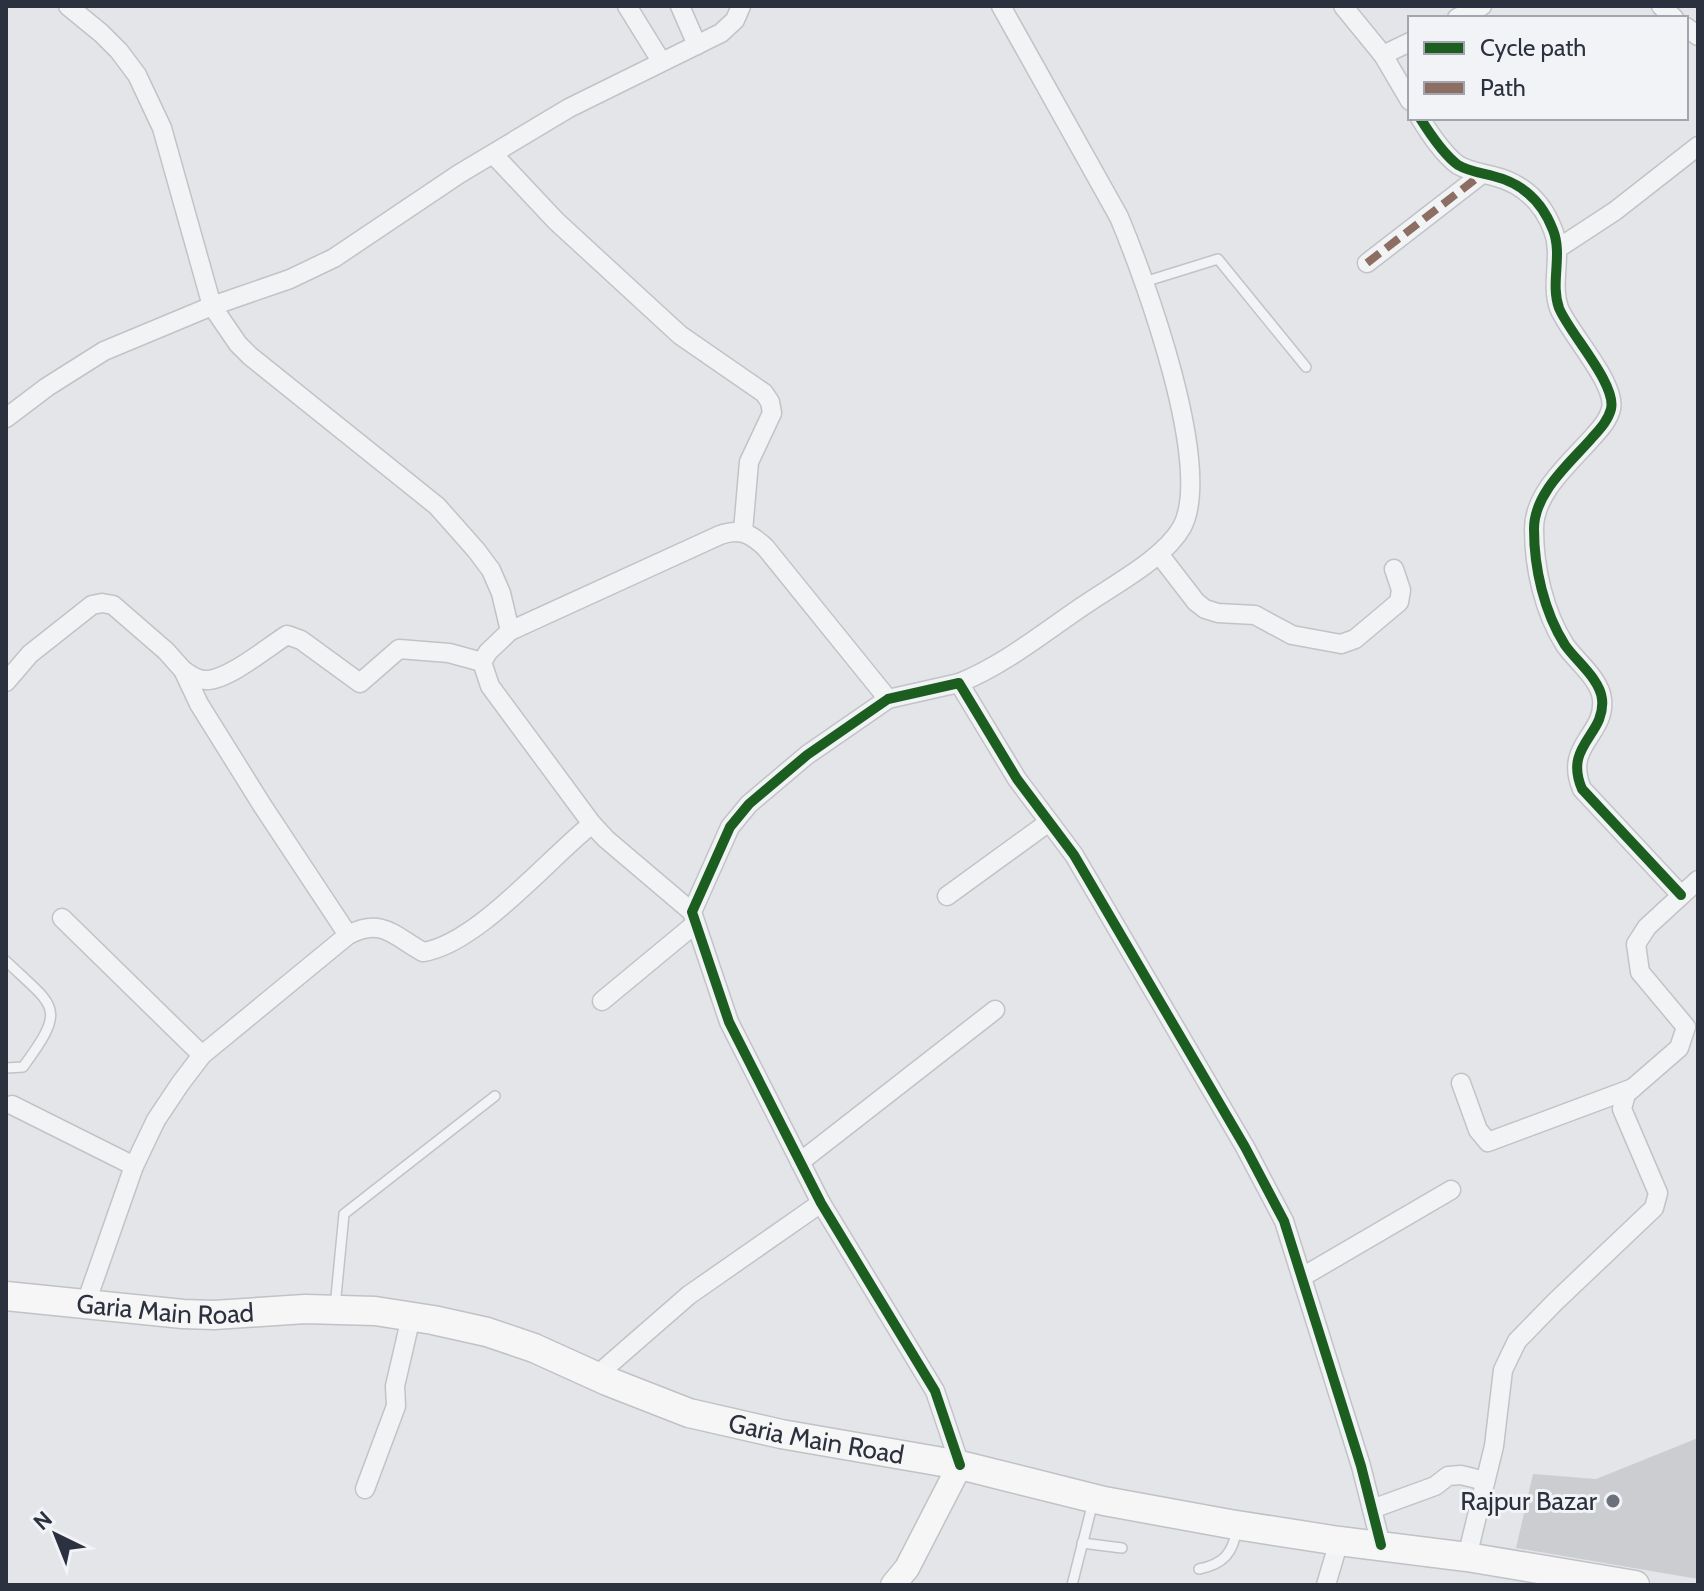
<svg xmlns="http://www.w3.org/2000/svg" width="1704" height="1591" viewBox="0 0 1704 1591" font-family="Cabin,sans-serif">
<rect width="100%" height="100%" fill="#e3e5e8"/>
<!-- building -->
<polygon fill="#cccdd0" points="1698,1438 1698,1579 1516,1548 1533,1474 1596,1479"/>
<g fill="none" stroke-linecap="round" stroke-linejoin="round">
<!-- service casing -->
<g stroke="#c2c3c6" stroke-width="12">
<g id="service">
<polyline points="1144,282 1218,259 1306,367"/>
<path d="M6 961C55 1008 68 1006 23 1067L6 1068"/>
<polyline points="335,1307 344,1214 495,1096"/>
<polyline points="1082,1543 1122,1548"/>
<path d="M1199 1569C1224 1564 1233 1553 1237 1528"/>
<polyline points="1072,1585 1093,1502"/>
</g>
</g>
<!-- minor casing -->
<g stroke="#c2c3c6" stroke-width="21">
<g id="minor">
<polyline points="68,6 101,33 119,51 137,75 162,128 212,306 238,344 250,356 437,506 476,550 491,570 501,593 510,631"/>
<polyline points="627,6 661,61"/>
<polyline points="680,6 697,45"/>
<polyline points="1343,6 1383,55 1410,101"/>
<polyline points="1661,6 1674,18"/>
<polyline points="1457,18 1482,6"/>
<polyline points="1686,27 1698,36"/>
<polyline points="1383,55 1410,42"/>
<path d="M1420 118C1430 134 1443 154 1458 165 1468 171 1481 173 1493 176 1522 183 1542 201 1553 230 1563 255 1550 283 1559 308 1569 333 1617 384 1611 409 1608 421 1599 430 1591 439 1569 464 1534 493 1534 529 1534 568 1544 612 1565 645 1576 661 1600 679 1602 699 1606 735 1563 745 1582 789L1681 895"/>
<polyline points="493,154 556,221 680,335 764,393 770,402 772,413 749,462 743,531"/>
<polyline points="1557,249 1615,211 1698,146"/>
<polyline points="1367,263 1482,174"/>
<polyline points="6,418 47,387 104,351 212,306 290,279 334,258 459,174 569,108 721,33 735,20 741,6"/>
<polyline points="1159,554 1196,602 1205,609 1218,613 1255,615 1292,635 1341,644 1355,639 1399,602 1401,590 1394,569"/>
<path d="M183 670C190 675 198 681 207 680 228 680 268 647 287 635L301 640 360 683 399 649 449 653 482 662"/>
<polyline points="6,682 30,654 92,605 102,603 113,605 166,651 183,670 199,704 262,805 348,935"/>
<path d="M959 683C1004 665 1043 633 1083 606 1113 585 1164 559 1182 527 1214 467 1145 279 1119 217L1001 6"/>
<polyline points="947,896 1049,822"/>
<path d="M692 912 606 839 592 824 490 686 482 662 488 652 510 631 720 535C739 528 750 533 765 547L888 699"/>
<polyline points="62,918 202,1055"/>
<polyline points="602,1001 695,924"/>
<polyline points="1461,1083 1478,1130 1488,1142 1633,1088"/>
<polyline points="12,1105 134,1166"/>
<polyline points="800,1162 995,1010"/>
<polyline points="1302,1277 1451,1190"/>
<path d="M86 1303 134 1166 156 1120 180 1084 202 1055 348 935C382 917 394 936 423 952 477 944 549 858 592 824"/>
<polyline points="596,1376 689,1295 821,1203"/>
<polyline points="960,1465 935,1391 821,1203 729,1022 692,912 730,827 749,804 807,755 888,699 959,683 1017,779 1074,855 1245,1147 1284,1221 1361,1466 1381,1545"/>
<polyline points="365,1489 396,1406 395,1386 411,1317"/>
<polyline points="1372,1509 1435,1486 1448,1476 1461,1475 1485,1481"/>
<polyline points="1467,1557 1494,1446 1503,1370 1517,1341 1555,1302 1654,1208 1658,1193 1622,1109 1626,1094 1679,1048 1686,1027 1640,972 1636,944 1647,927 1698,880"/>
<polyline points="1326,1585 1339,1541"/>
</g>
</g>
<!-- secondary casing -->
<g stroke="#c2c3c6" stroke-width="27">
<polyline id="secondary" points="893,1585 907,1568 960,1465"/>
</g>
<!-- primary casing -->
<g stroke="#c0c2c5" stroke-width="31">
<g id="primary">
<path id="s1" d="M6 1296 183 1314 214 1315 305 1309 375 1311 433 1320 487 1332 534 1348 607 1381 689 1413 781 1434 960 1465 1104 1501 1230 1524 1339 1541 1467 1557 1635 1585"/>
</g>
</g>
<!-- service -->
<use href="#service" stroke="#f2f3f4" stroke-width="9"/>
<!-- minor -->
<use href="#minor" stroke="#f2f3f4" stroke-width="18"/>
<!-- secondary -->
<use href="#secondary" stroke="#f6f6f6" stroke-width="24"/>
<!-- primary -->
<use href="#primary" stroke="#f6f6f6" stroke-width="28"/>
<!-- quiet -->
<polyline stroke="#8d6e63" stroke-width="8" stroke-dasharray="16 8" stroke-linecap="butt" points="1367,263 1482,174"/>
<!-- cycleway casing -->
<g stroke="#f1f3f6" stroke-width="15">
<g id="cycleway">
<path d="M1420 118C1430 134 1443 154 1458 165 1468 171 1481 173 1493 176 1522 183 1542 201 1553 230 1563 255 1550 283 1559 308 1569 333 1617 384 1611 409 1608 421 1599 430 1591 439 1569 464 1534 493 1534 529 1534 568 1544 612 1565 645 1576 661 1600 679 1602 699 1606 735 1563 745 1582 789L1681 895"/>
<polyline points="960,1465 935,1391 821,1203 729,1022 692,912 730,827 749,804 807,755 888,699 959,683 1017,779 1074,855 1245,1147 1284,1221 1361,1466 1381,1545"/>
</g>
</g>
<!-- cycleway -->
<use href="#cycleway" stroke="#1b5e20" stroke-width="10"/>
</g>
<!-- markers -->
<circle fill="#6c707a" stroke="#f1f3f6" stroke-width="3" cx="1613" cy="1501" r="8"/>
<g text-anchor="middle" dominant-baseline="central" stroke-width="6" stroke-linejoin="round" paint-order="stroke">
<!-- street labels -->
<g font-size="26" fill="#2c313f" stroke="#f1f3f6">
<text stroke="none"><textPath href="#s1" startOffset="160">Garia Main Road</textPath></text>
<text stroke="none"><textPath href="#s1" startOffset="832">Garia Main Road</textPath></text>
</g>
<!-- poi labels -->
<g font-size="26" fill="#2c313f" stroke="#f1f3f6" text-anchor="end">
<text x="1597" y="1501">Rajpur Bazar</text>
</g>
</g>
<!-- border -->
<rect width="1704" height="1591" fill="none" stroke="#2c313f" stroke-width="16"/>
<!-- legend -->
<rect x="1408" y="16" width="280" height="104" fill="#f1f3f6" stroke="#a2a5ad" stroke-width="2"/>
<rect x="1424" y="42" width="40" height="12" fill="#1b5e20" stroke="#a2a5ad" stroke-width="2"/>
<text x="1480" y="56" font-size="24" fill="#2c313f">Cycle path</text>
<rect x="1424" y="82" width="40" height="12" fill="#8d6e63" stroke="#a2a5ad" stroke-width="2"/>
<text x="1480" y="96" font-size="24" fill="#2c313f">Path</text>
<!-- north arrow -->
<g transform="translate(56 1535) rotate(317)" stroke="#f1f3f6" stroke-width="6" paint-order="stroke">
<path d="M0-6L14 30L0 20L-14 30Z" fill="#2c313f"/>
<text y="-12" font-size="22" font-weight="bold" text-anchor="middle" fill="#2c313f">N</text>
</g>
</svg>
